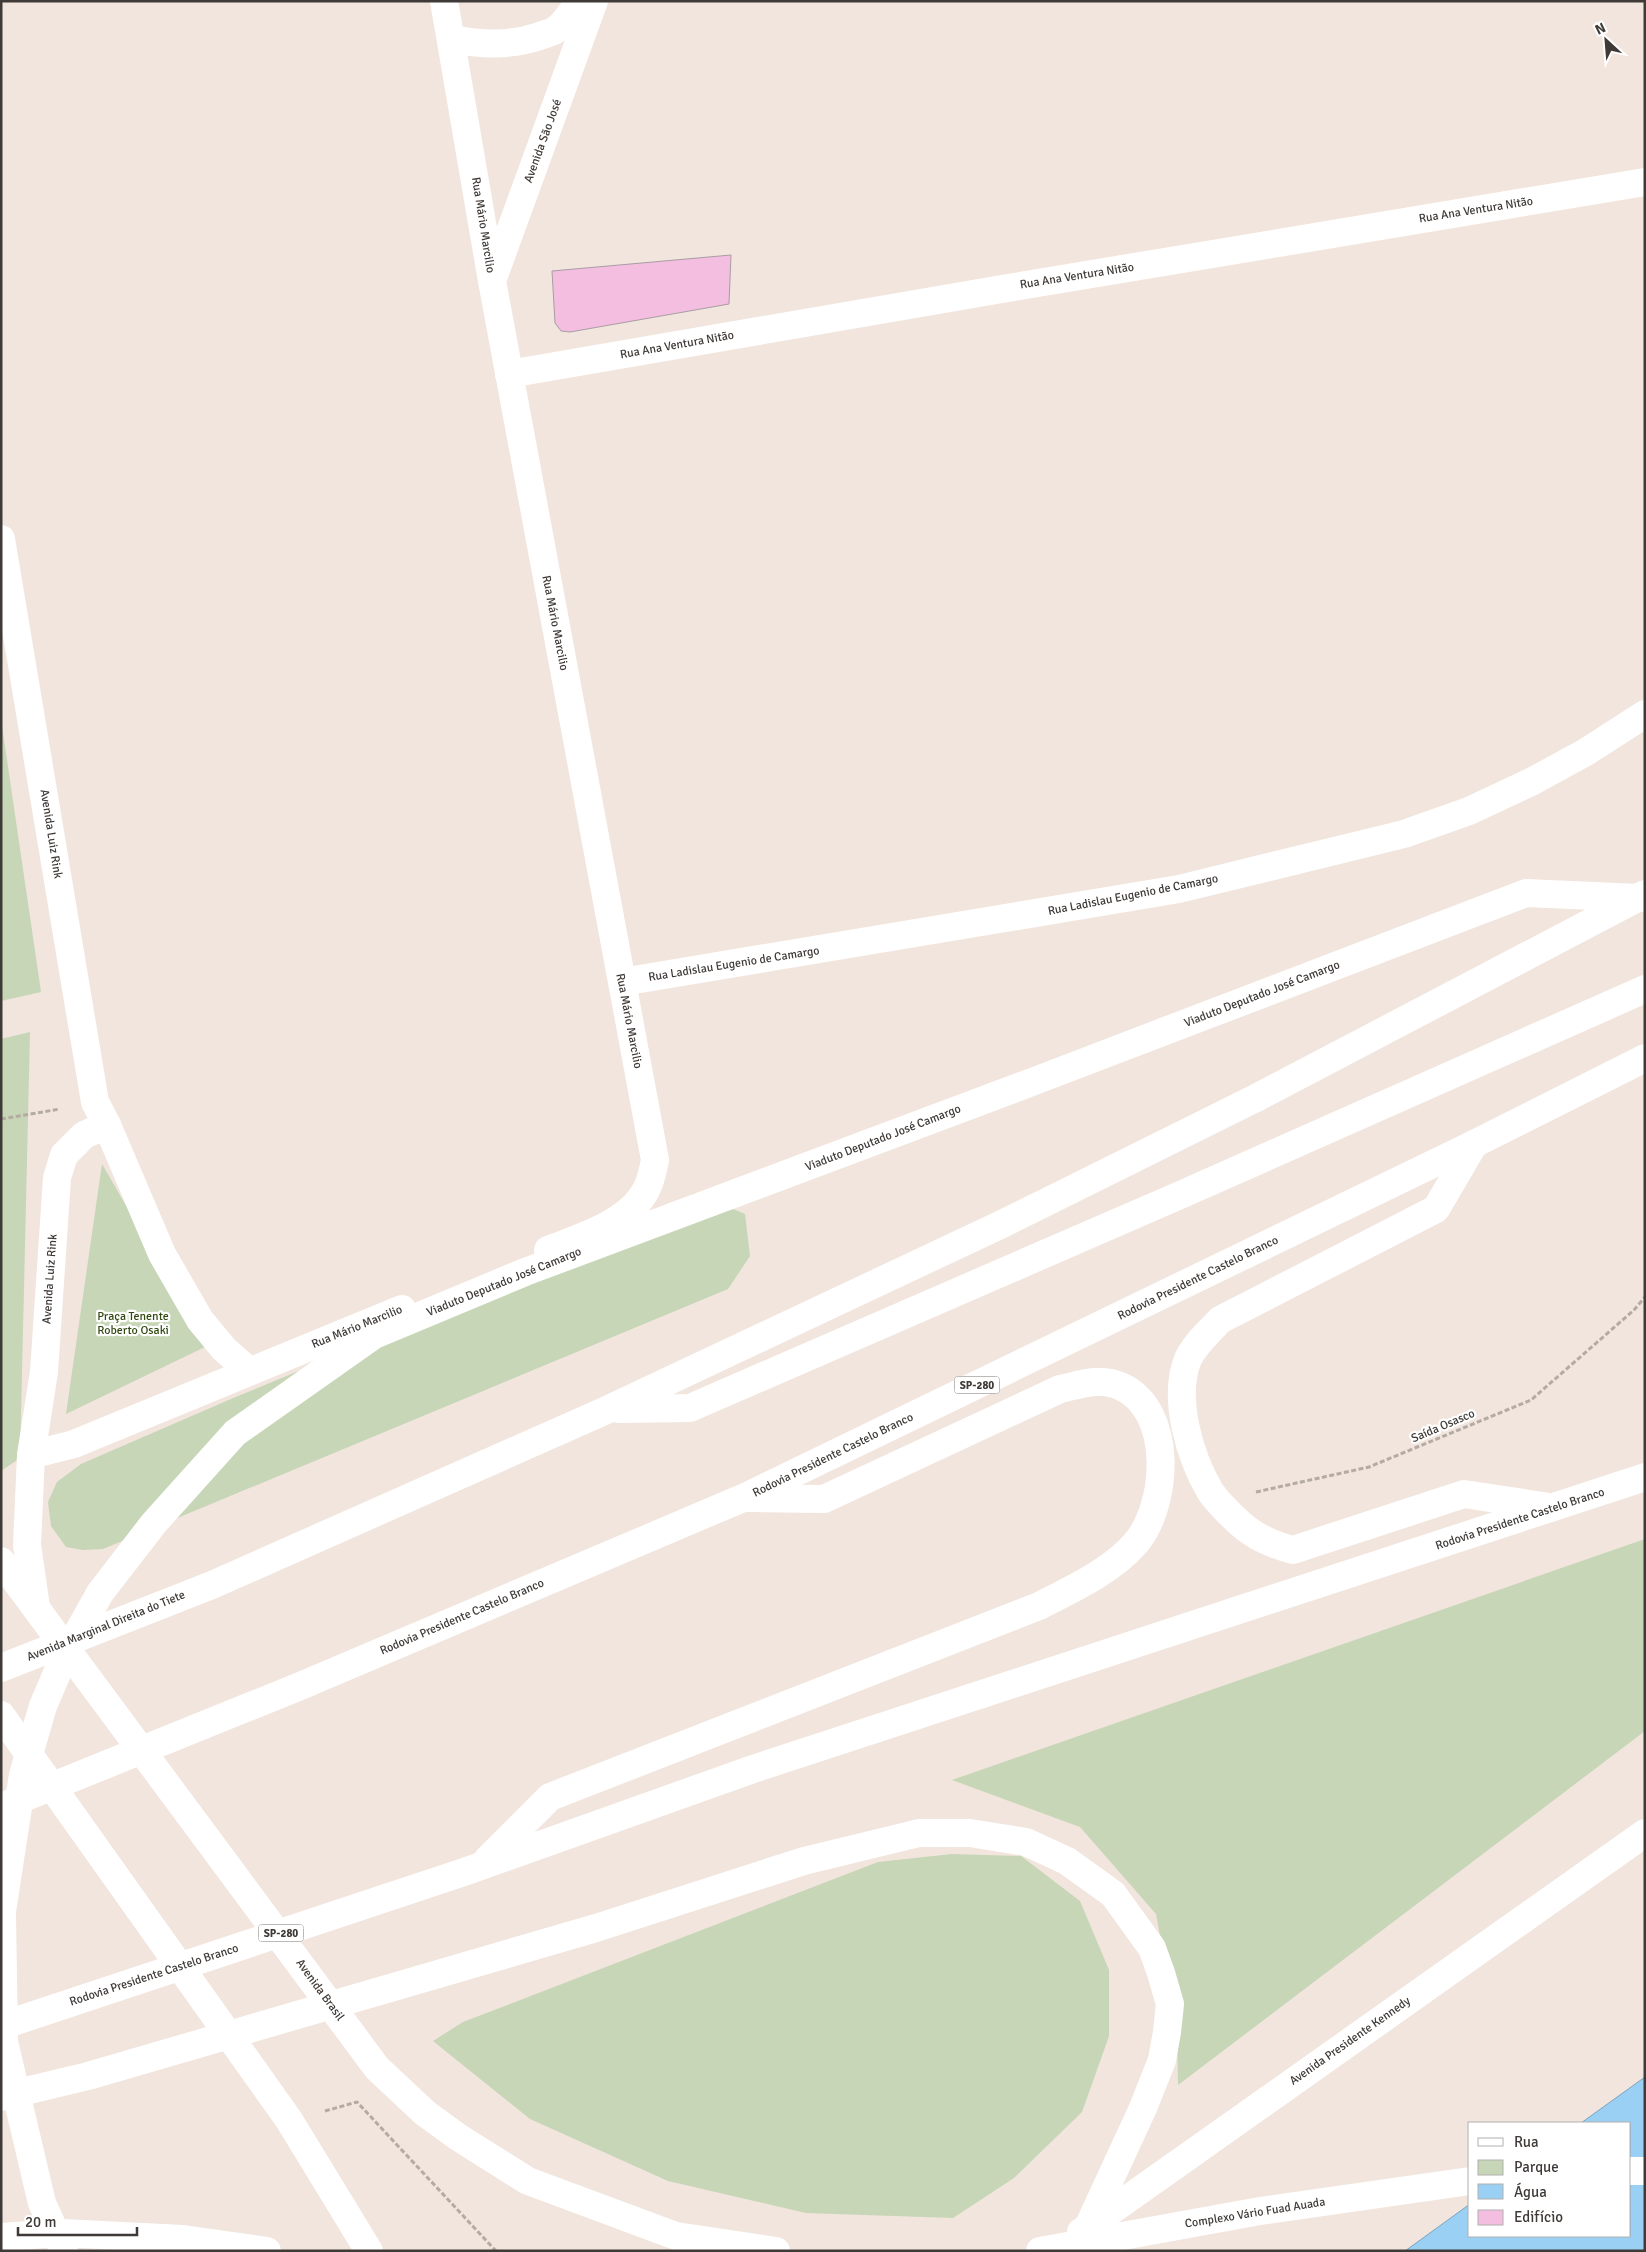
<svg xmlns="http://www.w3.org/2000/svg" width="1646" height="2252" viewBox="0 0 1646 2252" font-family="Signika,sans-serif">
<rect width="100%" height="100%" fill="#f1e5dd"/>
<!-- green -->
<g fill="#c6d6b6">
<polygon points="1,719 41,992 1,1001"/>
<polygon points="30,1032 20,1458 1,1471 1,1039"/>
<polygon points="102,1164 207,1346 66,1414"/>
<polygon points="695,1193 745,1214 750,1256 728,1289 103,1549 83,1550 66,1547 51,1526 48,1502 57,1482 81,1464 231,1399 625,1236"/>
<polygon points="1645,1539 1645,1731 1178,2085 1177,2026 1156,1914 1080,1827 952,1780"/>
<polygon points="952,1854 1021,1856 1080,1901 1109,1970 1109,2036 1082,2112 1014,2178 953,2218 806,2213 668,2181 530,2119 433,2041 463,2022 878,1862"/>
</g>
<!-- water -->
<polygon fill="#9ad0f4" stroke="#7fa3bb" points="1645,2077 1645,2251 1405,2251 1470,2204 1470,2236 1630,2236 1630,2123 1581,2123"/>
<!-- building -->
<polygon fill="#f4bee0" stroke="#a99da4" points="731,255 729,304 570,332 561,331 555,323 552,271"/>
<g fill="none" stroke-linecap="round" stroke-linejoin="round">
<!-- path -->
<g stroke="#b4aba4" stroke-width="3" stroke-dasharray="5 2.5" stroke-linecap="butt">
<polyline points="1,1119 60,1109"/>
<polyline points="1256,1492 1369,1467 1531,1400 1634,1310 1645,1297"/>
<polyline points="325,2111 357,2102 496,2251"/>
</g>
<!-- minor -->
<polyline stroke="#fff" stroke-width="28" points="509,374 1002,289 1645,182"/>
<!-- tertiary -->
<g stroke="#fff" stroke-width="28">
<polyline points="444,1 492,281"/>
<polyline points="1,539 95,1102 107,1125 162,1254 200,1320 224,1349 249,1371"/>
<polyline points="31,1455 44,1372 57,1178 64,1155 84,1135 107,1125"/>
</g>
<!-- secondary -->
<g stroke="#fff" stroke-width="28">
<path d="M452 39C482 45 510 46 540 36 544 34 550 33 554 31 565 24 572 12 579 1"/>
<polyline points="622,982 1179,889 1404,834 1469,811 1533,781 1586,752 1645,714"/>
<path d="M548 1250C581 1237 629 1223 646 1190 651 1181 653 1170 655 1160L492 281 594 1"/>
<polyline points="36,1607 27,1545 31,1455 74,1444 402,1309"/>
<polyline points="1,1715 289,2120 369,2251"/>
<polyline points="1081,2232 1645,1833"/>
</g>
<!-- primary -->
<g stroke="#fff" stroke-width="28">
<polyline points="1,1561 377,2068 425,2113 458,2137 528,2181 676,2236 776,2251"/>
<polyline points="1630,2171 1645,2171"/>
<polyline points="64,2251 42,2203 4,2042 2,1911 23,1775 43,1706 63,1659 100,1593 154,1523 235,1433 374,1335 525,1272 1032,1082 1526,893 1639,898"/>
<polyline points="1040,2251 1260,2211 1470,2181"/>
</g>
<!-- motorway -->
<g stroke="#fff" stroke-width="28">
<path d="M1474 1144 1436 1209 1220 1320C1209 1332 1195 1344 1188 1359 1172 1398 1190 1457 1210 1491 1217 1502 1240 1525 1251 1532 1264 1541 1278 1546 1293 1550L1464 1494 1549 1507"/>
<polyline points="619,1409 690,1408 1178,1196 1645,989"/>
<polyline points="1,1668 212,1585 609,1409 1000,1225 1256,1098 1645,894"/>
<polyline points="1,1807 298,1687 743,1498 1474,1144 1645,1058"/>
<path d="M488 1859 550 1797 1039 1606C1072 1589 1110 1572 1135 1544 1169 1505 1174 1409 1120 1386 1101 1377 1079 1385 1060 1389L824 1499 750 1498"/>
<polyline points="1,2026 464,1872 753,1769 1645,1477"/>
<polyline points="1,2097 88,2076 596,1928 804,1861 919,1833 970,1833 1026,1842 1067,1861 1113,1894 1152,1948 1161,1973 1170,2004 1167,2032 1162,2060 1143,2108 1088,2227"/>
<polyline points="1,2237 62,2233 183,2239 267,2251"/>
</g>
</g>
<g text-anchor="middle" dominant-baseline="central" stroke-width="4.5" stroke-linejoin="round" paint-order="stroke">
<!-- shield labels -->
<g fill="#fff" stroke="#797573" stroke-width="1">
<rect x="954.5" y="1376.5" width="45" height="17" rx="4"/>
<rect x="258.5" y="1924.5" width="45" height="17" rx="4"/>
</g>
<g font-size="11" font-weight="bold" fill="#3f3a37">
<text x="977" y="1385">SP-280</text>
<text x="281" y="1933">SP-280</text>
</g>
<!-- street labels -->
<g font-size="12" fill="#3f3a37" stroke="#fff">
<text transform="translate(543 141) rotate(-70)">Avenida São José</text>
<text transform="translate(1476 210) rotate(-9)">Rua Ana Ventura Nitão</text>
<text transform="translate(483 225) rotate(81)">Rua Mário Marcilio</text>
<text transform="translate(1077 276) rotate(-9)">Rua Ana Ventura Nitão</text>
<text transform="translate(677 345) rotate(-10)">Rua Ana Ventura Nitão</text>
<text transform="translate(555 623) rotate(79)">Rua Mário Marcilio</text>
<text transform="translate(51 834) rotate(81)">Avenida Luiz Rink</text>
<text transform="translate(1133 895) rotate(-11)">Rua Ladislau Eugenio de Camargo</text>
<text transform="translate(734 964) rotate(-9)">Rua Ladislau Eugenio de Camargo</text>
<text transform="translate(1262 994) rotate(-21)">Viaduto Deputado José Camargo</text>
<text transform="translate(629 1021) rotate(79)">Rua Mário Marcilio</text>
<text transform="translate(883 1138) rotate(-21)">Viaduto Deputado José Camargo</text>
<text transform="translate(1198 1278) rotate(-26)">Rodovia Presidente Castelo Branco</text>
<text transform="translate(50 1279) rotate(-86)">Avenida Luiz Rink</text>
<text transform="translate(504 1282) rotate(-22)">Viaduto Deputado José Camargo</text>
<text transform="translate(357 1327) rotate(-22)">Rua Mário Marcilio</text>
<text transform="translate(1443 1426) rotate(-23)">Saída Osasco</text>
<text transform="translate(833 1455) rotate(-26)">Rodovia Presidente Castelo Branco</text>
<text transform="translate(1520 1519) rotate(-18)">Rodovia Presidente Castelo Branco</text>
<text transform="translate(462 1617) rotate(-23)">Rodovia Presidente Castelo Branco</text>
<text transform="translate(106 1626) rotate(-22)">Avenida Marginal Direita do Tiete</text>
<text transform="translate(154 1975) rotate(-18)">Rodovia Presidente Castelo Branco</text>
<text transform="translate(320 1990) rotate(54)">Avenida Brasil</text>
<text transform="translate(1350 2041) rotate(-35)">Avenida Presidente Kennedy</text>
<text transform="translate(1255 2213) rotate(-9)">Complexo Vário Fuad Auada</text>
</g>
<!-- park labels -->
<g font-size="12" fill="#324912" stroke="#fff">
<text x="133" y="1316">Praça Tenente<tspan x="133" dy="14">Roberto Osaki</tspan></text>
</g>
</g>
<!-- border -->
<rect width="1646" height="2252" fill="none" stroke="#3f3a37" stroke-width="5"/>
<!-- legend -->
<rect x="1468" y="2122" width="162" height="115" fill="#ffffff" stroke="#b2b0af"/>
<rect x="1478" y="2138" width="25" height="8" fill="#ffffff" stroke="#b2b0af"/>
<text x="1514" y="2147" font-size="15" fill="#3f3a37">Rua</text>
<rect x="1478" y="2160" width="25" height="15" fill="#c6d6b6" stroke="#b2b0af"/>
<text x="1514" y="2172" font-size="15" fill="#3f3a37">Parque</text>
<rect x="1478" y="2184" width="25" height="15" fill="#9ad0f4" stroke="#b2b0af"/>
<text x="1514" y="2197" font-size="15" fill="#3f3a37">Água</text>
<rect x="1478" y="2210" width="25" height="15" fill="#f4bee0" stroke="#b2b0af"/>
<text x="1514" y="2222" font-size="15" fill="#3f3a37">Edifício</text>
<!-- north arrow -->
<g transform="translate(1606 40) rotate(334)" stroke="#ffffff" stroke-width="4" paint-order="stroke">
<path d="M0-4L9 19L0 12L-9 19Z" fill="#3f3a37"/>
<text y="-8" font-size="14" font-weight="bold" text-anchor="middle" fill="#3f3a37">N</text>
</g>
<!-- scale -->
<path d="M18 2227v8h119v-8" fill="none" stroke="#3f3a37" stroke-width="2.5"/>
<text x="25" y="2227" font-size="15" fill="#3f3a37" stroke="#ffffff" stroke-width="4" paint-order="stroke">20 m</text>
</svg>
